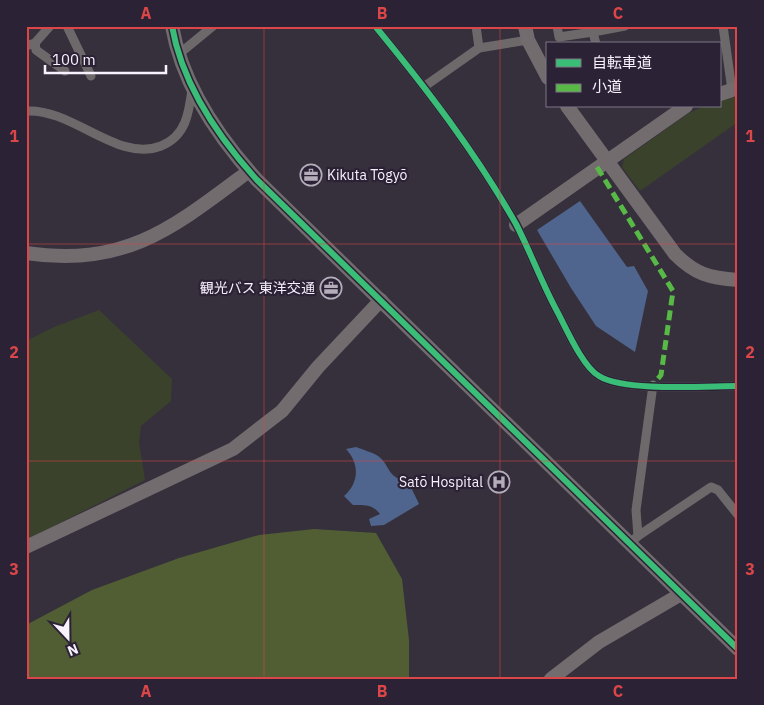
<svg xmlns="http://www.w3.org/2000/svg" width="764" height="705" viewBox="0 0 764 705" font-family="'IBM Plex Sans','Noto Sans JP',sans-serif">
<rect width="100%" height="100%" fill="#36303c"/>
<!-- green -->
<g fill="#3a422c">
<polygon points="738,96 738,122 640,191 622,167 624,159 689,113 704,106 720,106 720,101"/>
<polygon points="99,310 172,379 171,401 141,426 139,442 145,480 26,540 26,341 54,327"/>
</g>
<!-- forest -->
<polygon fill="#515e34" points="314,529 376,533 402,579 409,640 409,679 26,679 26,625 92,590 179,558 259,535"/>
<!-- water -->
<g fill="#4f658d">
<polygon points="580,201 627,267 634,266 648,291 635,352 596,326 571,288 537,230"/>
<path d="M356 447C363 450 372 452 378 456 390 464 388 481 407 479L419 504 384 525 371 526 369 519 380 514C372 504 365 505 353 505L344 496C359 483 360 464 346 449Z"/>
</g>
<g fill="none" stroke-linecap="round" stroke-linejoin="round">
<!-- street -->
<g stroke="#6d696b" stroke-width="9">
<polyline points="67,26 91,76"/>
<path d="M375 26C426 88 476 153 516 224 531 253 542 284 558 313 567 330 583 367 599 376 624 392 706 386 738 386"/>
<polyline points="476,26 479,48"/>
<polyline points="557,26 559,37 593,32"/>
<polyline points="723,26 732,90"/>
<polyline points="35,43 36,50 65,71"/>
<polyline points="596,44 593,32 625,26"/>
<polyline points="26,46 35,43 50,26"/>
<polyline points="179,54 213,26"/>
<polyline points="425,86 479,48 528,40"/>
<path d="M26 111C73 108 117 163 161 146 186 136 189 113 192 89"/>
<polyline points="638,536 711,487 718,490 738,515"/>
<polyline points="630,543 638,536 636,510 653,385"/>
</g>
<!-- secondary -->
<g stroke="#726c6f" stroke-width="14">
<path d="M172 26C182 84 219 138 257 180L738 649"/>
<polyline points="525,26 528,40 548,78"/>
<polyline points="720,94 738,88"/>
<path d="M567 106 675 254C695 274 709 278 738 280"/>
<polyline points="516,225 686,106"/>
<path d="M26 253C126 268 174 227 249 171"/>
<polyline points="26,547 233,449 282,411 318,367 381,300"/>
<polyline points="551,679 599,642 681,594"/>
</g>
<!-- quiet -->
<polyline stroke="#58b947" stroke-width="5" stroke-dasharray="10 5" stroke-linecap="butt" points="597,167 673,291 661,375 653,385"/>
<!-- cycleway casing -->
<g stroke="#2c2236" stroke-width="9">
<g id="cycleway">
<path d="M172 26C182 84 219 138 257 180L738 649"/>
<path d="M375 26C426 88 476 153 516 224 531 253 542 284 558 313 567 330 583 367 599 376 624 392 706 386 738 386"/>
</g>
</g>
<!-- cycleway -->
<use href="#cycleway" stroke="#3abd76" stroke-width="6"/>
</g>
<!-- grid -->
<path fill="none" stroke="#db4648" stroke-width="1" stroke-opacity="0.55" d="M264 26V679M500 26V679M26 244H738M26 461H738"/>
<!-- icons -->
<defs>
<g id="office-ring" transform="scale(1.125)"><circle r="9.5" fill="#2c2236" stroke="#b3aeb9" stroke-width="1.5"/><path d="M-6-3h4V-5.5h4V-3h4V5H-6ZM-1-4.5V-3h2v-1.5ZM-6 0V1H6V0Z" fill="#b3aeb9"/></g>
<g id="hospital-ring" transform="scale(1.125)"><circle r="9.5" fill="#2c2236" stroke="#b3aeb9" stroke-width="1.5"/><path d="M-5-5h3v3.5h4V-5h3V5h-3V1.5h-4V5h-3Z" fill="#b3aeb9"/></g>
</defs>
<g fill-rule="evenodd">
<use href="#office-ring" x="311" y="175"/>
<use href="#office-ring" x="331" y="288"/>
<use href="#hospital-ring" x="499" y="482"/>
</g>
<g text-anchor="middle" dominant-baseline="central" stroke-width="4.5" stroke-linejoin="round" paint-order="stroke">
<!-- poi labels -->
<g font-size="14" fill="#f7f2fd" stroke="#2c2236" text-anchor="end">
<text x="327" y="175" text-anchor="start">Kikuta Tōgyō</text>
<text x="315" y="288">観光バス 東洋交通</text>
<text x="483" y="482">Satō Hospital</text>
</g>
</g>
<!-- border -->
<rect width="764" height="705" fill="none" stroke="#2c2236" stroke-width="55"/>
<!-- legend -->
<rect x="546" y="42" width="175" height="65" fill="#2c2236" stroke="#7d7586"/>
<rect x="556" y="59" width="25" height="8" fill="#3abd76" stroke="#7d7586"/>
<text x="592" y="68" font-size="15" fill="#f7f2fd">自転車道</text>
<rect x="556" y="84" width="25" height="8" fill="#58b947" stroke="#7d7586"/>
<text x="592" y="92" font-size="15" fill="#f7f2fd">小道</text>
<!-- north arrow -->
<g transform="translate(68 638) rotate(158)" stroke="#2c2236" stroke-width="4" paint-order="stroke">
<path d="M0-4L9 19L0 12L-9 19Z" fill="#f7f2fd"/>
<text y="-8" font-size="14" font-weight="bold" text-anchor="middle" fill="#f7f2fd">N</text>
</g>
<!-- scale -->
<path d="M45 65v8h121v-8" fill="none" stroke="#f7f2fd" stroke-width="2.5"/>
<text x="52" y="65" font-size="15" fill="#f7f2fd" stroke="#2c2236" stroke-width="4" paint-order="stroke">100 m</text>
<rect x="28" y="28" width="708" height="650" fill="none" stroke="#db4648" stroke-width="2"/>
<g font-size="16" text-anchor="middle" font-weight="bold" fill="#db4648">
<text x="146" y="19">A</text>
<text x="382" y="19">B</text>
<text x="618" y="19">C</text>
<text x="14" y="142">1</text>
<text x="750" y="142">1</text>
<text x="14" y="358">2</text>
<text x="750" y="358">2</text>
<text x="14" y="575">3</text>
<text x="750" y="575">3</text>
<text x="146" y="697">A</text>
<text x="382" y="697">B</text>
<text x="618" y="697">C</text>
</g>
</svg>
